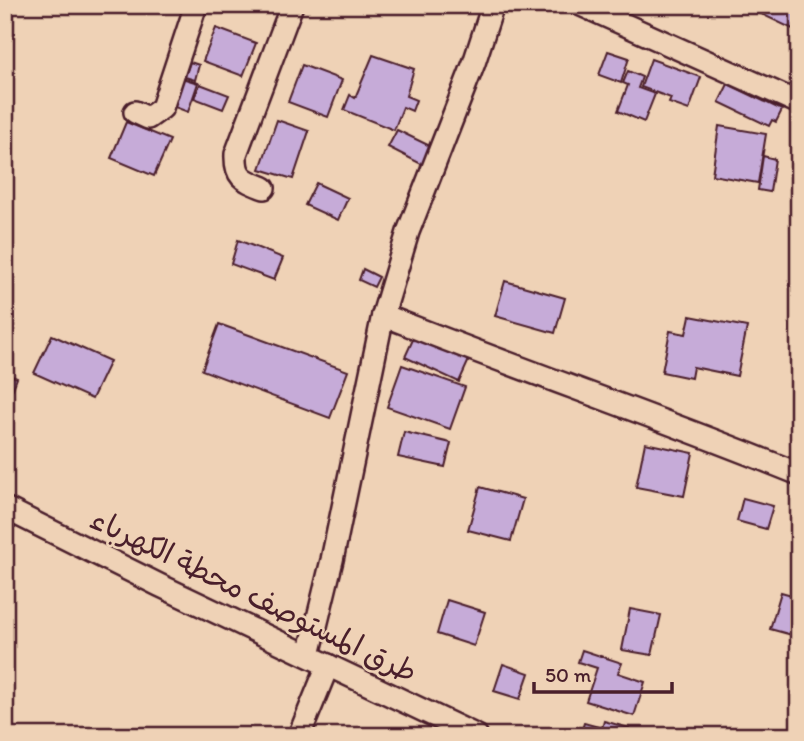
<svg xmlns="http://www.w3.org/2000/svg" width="804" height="741" viewBox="0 0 804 741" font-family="Itim,'Playpen Sans Arabic',sans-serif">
<rect width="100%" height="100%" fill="#efd2b6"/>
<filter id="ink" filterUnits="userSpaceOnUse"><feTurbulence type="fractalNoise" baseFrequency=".0143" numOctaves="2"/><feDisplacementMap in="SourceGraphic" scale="14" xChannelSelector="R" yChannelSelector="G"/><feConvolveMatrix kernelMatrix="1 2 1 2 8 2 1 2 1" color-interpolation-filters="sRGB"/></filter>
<g filter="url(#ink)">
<!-- building -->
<g fill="#c6abd8" stroke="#4a1f2b" stroke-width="2">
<polygon points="753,5 799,5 799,32 751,9"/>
<polygon points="216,28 256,43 243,76 203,61"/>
<polygon points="608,51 629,58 621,83 599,75"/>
<polygon points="373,55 414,69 406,96 416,100 412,111 403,107 394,130 344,110 350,95 355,98"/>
<polygon points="651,59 701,77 689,110 669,103 671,98 641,87"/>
<polygon points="190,62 199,65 195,80 185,77"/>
<polygon points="302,65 342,80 328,117 288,102"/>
<polygon points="628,71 642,77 638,88 655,94 644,122 618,111 628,85 623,83"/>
<polygon points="182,78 198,83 188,112 172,106"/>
<polygon points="200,84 229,95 223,109 194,98"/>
<polygon points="728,84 782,110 776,122 772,120 769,126 719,102"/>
<polygon points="277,120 309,131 293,179 260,169"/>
<polygon points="126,122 170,140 154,176 111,158"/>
<polygon points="719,126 766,134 758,183 712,175"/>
<polygon points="397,130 432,147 423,165 388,147"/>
<polygon points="763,156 775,159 770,192 758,190"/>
<polygon points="316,183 348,198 338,220 305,205"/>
<polygon points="238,240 283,258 274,280 231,264"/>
<polygon points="363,269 379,277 374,287 359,280"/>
<polygon points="505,281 565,298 555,333 495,316"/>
<polygon points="690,316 747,327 737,376 693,367 691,378 662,372 670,331 686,334"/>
<polygon points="219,324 348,371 330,418 202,370"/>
<polygon points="52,335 110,361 92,399 34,373"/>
<polygon points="415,335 469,360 459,382 405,357"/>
<polygon points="402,365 465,387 450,429 387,407"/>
<polygon points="5,373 17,378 5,409"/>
<polygon points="404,432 451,443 445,467 398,457"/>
<polygon points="645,443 693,453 684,496 636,487"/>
<polygon points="480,487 523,499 511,541 468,530"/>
<polygon points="743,498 773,506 766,529 737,521"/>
<polygon points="781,592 799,597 799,637 770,629"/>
<polygon points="447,600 485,612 474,646 437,634"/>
<polygon points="630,609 661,615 652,655 622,650"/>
<polygon points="582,650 622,663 618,673 645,682 634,716 586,701 597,668 578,662"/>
<polygon points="503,664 529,673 520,699 494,691"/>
<polygon points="604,721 629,728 627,736 580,736 584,723 602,728"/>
</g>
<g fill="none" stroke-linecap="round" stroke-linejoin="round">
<!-- minor casing -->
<g stroke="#4a1f2b" stroke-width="26">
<g id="minor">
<polyline points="581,5 799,103"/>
<polyline points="135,112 148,118 162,108 196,5"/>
<path d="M264 188C244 180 235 178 236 154L292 5"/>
<path d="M383 315C521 370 661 418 799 474"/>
<polyline points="5,508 159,585 477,736"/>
<polyline points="309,655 332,560 383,315 408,232 474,63 493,5"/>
<polyline points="299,736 328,665"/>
</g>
</g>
<!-- minor -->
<use href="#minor" stroke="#efd2b6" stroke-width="21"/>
</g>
</g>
<g text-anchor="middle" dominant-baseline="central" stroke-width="5" stroke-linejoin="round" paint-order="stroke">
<!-- street labels -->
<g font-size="30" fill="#4a1f2b" stroke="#efd2b6">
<text transform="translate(254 595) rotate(26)">طرق المستوصف محطة الكهرباء</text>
</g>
</g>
<!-- margin -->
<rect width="804" height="741" fill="none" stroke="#efd2b6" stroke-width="28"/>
<rect x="14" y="14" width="776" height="713" fill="none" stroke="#4a1f2b" stroke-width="2.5" filter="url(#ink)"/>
<!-- scale -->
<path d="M534 682v10h138v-10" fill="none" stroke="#4a1f2b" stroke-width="3.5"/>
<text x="545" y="682" font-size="21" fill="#4a1f2b" stroke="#efd2b6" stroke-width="5" paint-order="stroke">50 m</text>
</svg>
